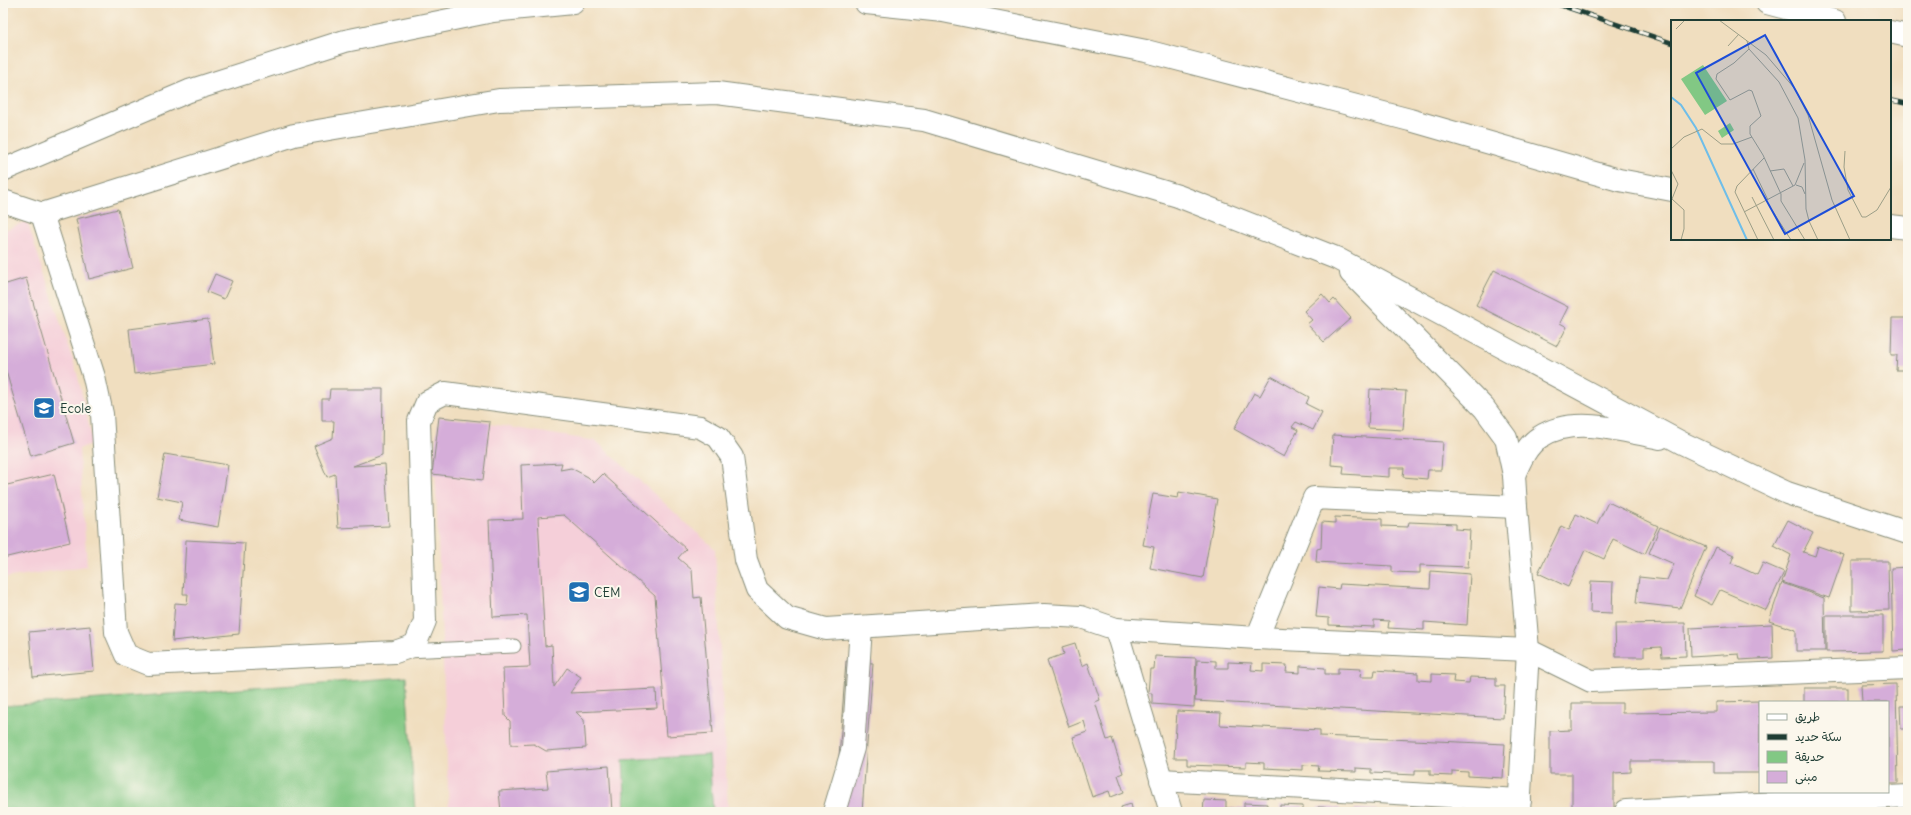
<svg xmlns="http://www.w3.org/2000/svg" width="1911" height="815" viewBox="0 0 1911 815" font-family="Delius,'Playpen Sans Arabic',sans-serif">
<rect width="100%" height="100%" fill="#fbf7ec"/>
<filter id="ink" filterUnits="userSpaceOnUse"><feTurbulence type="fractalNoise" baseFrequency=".025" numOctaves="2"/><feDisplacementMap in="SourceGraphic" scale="8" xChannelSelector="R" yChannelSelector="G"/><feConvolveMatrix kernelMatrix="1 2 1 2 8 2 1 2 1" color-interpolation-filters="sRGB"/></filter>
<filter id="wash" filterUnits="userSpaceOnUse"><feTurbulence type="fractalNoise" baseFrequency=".012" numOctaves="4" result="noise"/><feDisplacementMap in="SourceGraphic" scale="16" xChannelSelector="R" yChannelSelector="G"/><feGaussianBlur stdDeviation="0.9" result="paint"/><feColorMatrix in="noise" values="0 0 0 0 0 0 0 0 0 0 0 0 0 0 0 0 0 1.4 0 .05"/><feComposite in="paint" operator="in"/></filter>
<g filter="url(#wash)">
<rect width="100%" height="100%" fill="#f0debf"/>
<!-- built -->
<g fill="#f5cfd9">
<polygon points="27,221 77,373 93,443 79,449 87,566 3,578 3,231"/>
<polygon points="445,417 596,441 715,549 728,812 449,812 435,465 439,423"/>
</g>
<!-- green -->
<g fill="#82c884" stroke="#50825c">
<polygon points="406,677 415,812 3,812 3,706"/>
<polygon points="709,755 713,812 626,812 623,760"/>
</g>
<g id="blocks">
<!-- building -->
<g fill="#d5add9">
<polygon points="118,209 133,268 89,279 76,219"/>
<polygon points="1494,270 1568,307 1560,323 1567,327 1557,346 1476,305"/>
<polygon points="215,274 232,281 224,299 207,292"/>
<polygon points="26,278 74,443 31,456 3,361 3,285"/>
<polygon points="1322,294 1330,303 1334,299 1351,318 1324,342 1307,324 1312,320 1304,311"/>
<polygon points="1892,318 1908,318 1908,370 1896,370 1897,355 1891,355"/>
<polygon points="208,319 214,364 134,374 129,329"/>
<polygon points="1271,376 1309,397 1306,404 1322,412 1313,430 1296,422 1292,427 1298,430 1284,457 1234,429 1254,393 1260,396"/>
<polygon points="330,389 383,389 382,455 353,466 385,464 389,526 338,528 335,474 327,477 314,446 333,438 334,421 322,421 322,399 329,399"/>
<polygon points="1370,389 1406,391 1403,430 1368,428"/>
<polygon points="439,417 490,422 483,480 432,474"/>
<polygon points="1333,435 1443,442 1441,470 1428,470 1427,479 1403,477 1404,468 1389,468 1389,477 1343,474 1344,466 1331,465"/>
<polygon points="165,454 228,465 218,527 179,520 182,502 157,497"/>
<polygon points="562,463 560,470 571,468 588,477 594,483 603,474 686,549 678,558 692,570 694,598 701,597 713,733 667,736 655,596 564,515 538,517 545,646 552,645 554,687 567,668 581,677 570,693 656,689 657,708 576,712 584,720 586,748 546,751 534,744 511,745 510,721 505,716 503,668 530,667 527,615 493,617 489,520 523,519 521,465"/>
<polygon points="54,474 70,542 3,558 3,486"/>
<polygon points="1179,492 1217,499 1203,578 1150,568 1154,547 1143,545 1153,494 1178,498"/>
<polygon points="1608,502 1658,526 1645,554 1613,539 1604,559 1585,550 1568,587 1538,573 1561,526 1569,530 1576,514 1597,524"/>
<polygon points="1335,517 1382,519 1382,526 1408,527 1409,522 1456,524 1456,529 1470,530 1468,567 1420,565 1420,573 1392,572 1392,566 1316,562 1317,549 1321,548 1322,522 1335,523"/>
<polygon points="1788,520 1813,533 1803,552 1815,556 1818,546 1844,555 1829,598 1782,582 1791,555 1774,546"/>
<polygon points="1660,527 1706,547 1680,608 1636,603 1639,577 1667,580 1674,564 1649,553"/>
<polygon points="186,540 245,543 239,634 172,641 175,603 187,604 188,594 183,594"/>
<polygon points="1716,547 1734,555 1731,563 1757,575 1763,563 1784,572 1766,610 1720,590 1712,605 1694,596"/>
<polygon points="1852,561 1888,561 1889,610 1852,611"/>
<polygon points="1908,567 1908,650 1893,651 1891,568"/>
<polygon points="1431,571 1470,574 1467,625 1424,622 1424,630 1388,628 1389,621 1374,620 1374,627 1329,625 1329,618 1316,617 1319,587 1339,589 1340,584 1430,589"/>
<polygon points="1591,581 1613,582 1612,613 1590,612"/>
<polygon points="1782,583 1824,598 1825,651 1796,651 1796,630 1769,621"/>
<polygon points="1826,615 1883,615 1883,651 1826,652"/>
<polygon points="1685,623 1686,656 1662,657 1661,647 1644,648 1644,657 1616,657 1615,624"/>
<polygon points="1772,624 1773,658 1740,660 1739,654 1691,657 1690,628"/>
<polygon points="90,626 94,671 33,677 29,632"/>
<polygon points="3,643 8,670 3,670"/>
<polygon points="1075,643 1082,666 1088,663 1100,700 1095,702 1107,740 1112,738 1123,773 1118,775 1124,792 1111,797 1109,791 1092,797 1073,737 1087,732 1084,721 1069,727 1047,660 1064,654 1062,647"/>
<polygon points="1155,656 1196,658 1194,707 1152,704 1152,693 1148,693 1150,669 1154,669"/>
<polygon points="1197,660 1216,661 1216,668 1228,668 1228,662 1252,663 1251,670 1263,671 1263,664 1287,665 1286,672 1300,673 1300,666 1325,668 1325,674 1338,674 1338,668 1361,669 1360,677 1374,677 1375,670 1418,673 1418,680 1432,681 1432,674 1454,675 1453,682 1469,683 1470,677 1496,678 1496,686 1505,686 1503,718 1195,701"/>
<polygon points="846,661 873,663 862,812 835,812"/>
<polygon points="1896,684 1898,783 1888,783 1888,702 1862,702 1861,685"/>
<rect x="1804" y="688" width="44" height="14"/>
<polygon points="1758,701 1759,717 1760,717 1759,773 1714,773 1714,761 1631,761 1631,772 1614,773 1614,812 1572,812 1572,774 1550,774 1550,731 1572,730 1572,703 1622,703 1622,713 1716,712 1716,702"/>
<polygon points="1900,706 1908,706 1908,729 1901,729"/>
<polygon points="1177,711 1221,713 1220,725 1320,730 1320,736 1505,744 1503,778 1468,776 1468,772 1452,771 1452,776 1430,775 1430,770 1415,770 1415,775 1371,773 1371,769 1356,768 1356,772 1318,771 1319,766 1303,765 1303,770 1264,768 1264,763 1246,762 1246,767 1187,765 1187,758 1174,758"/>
<polygon points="609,766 612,812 501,812 499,791 548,788 546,771"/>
<polygon points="1204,800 1226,801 1226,808 1244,809 1244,803 1267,804 1266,812 1203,812"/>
<polygon points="1131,804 1133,812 1122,812 1121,807"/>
<polygon points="1280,805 1303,806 1303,812 1280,812"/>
<polygon points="1318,807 1340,808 1339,812 1318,812"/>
<polygon points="1354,809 1377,810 1376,812 1354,812"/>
</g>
</g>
</g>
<g filter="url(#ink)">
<use href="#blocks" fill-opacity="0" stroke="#888e7a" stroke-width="1"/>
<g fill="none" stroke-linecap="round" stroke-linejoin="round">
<!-- lane casing -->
<g stroke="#888e7a" stroke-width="15">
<polyline id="lane" points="407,651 514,646"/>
</g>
<!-- street casing -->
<g stroke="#888e7a" stroke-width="24">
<g id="street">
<polyline points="1767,3 1835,21"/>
<polyline points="1890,32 1908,36"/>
<polyline points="3,201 42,214 294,135 499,100 717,93 924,120 1178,196 1336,258 1682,443 1787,493 1908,533"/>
<polyline points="42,214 94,377 102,414 116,632 126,655 148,664 395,652 415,645 425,621 419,421 427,402 445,393 700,427 718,437 732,457 746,560 757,590 787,618 826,629 1044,615 1081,617 1116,629 1257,638 1528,650 1591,681 1908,668"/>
<polyline points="1351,273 1484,408 1506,438 1514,475 1516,507 1528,650 1519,812"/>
<path d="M1514 475C1520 461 1527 445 1540 437 1573 415 1623 431 1660 438"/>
<polyline points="1116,629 1171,812"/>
<polyline points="1257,638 1314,498 1516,507"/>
<polyline points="1161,780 1520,800"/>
<polyline points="1626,811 1908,796"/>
<polyline points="834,812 853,748 861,627"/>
</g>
</g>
<!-- primary casing -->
<g stroke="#888e7a" stroke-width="24">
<g id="primary">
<polyline points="866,3 943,11 1146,51 1410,120 1619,180 1672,190"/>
<polyline points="3,170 189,91 345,41 493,11 573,3"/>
<polyline points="1890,226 1908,228"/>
</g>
</g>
<!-- lane -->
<use href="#lane" stroke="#fff" stroke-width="13"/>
<!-- street -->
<use href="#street" stroke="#fff" stroke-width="22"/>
<!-- primary -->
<use href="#primary" stroke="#fff" stroke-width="22"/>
<!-- rail casing -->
<g stroke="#1f3d34" stroke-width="4.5">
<g id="rail">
<polyline points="1554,3 1672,43"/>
<polyline points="1890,100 1908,104"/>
</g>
</g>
<!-- rail -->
<use href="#rail" stroke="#fbf7ec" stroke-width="3" stroke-dasharray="9" stroke-linecap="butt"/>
</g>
</g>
<!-- icons -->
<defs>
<g id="school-square" transform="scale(1.15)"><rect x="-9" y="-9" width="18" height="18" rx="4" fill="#1f6fb2" stroke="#fbf7ec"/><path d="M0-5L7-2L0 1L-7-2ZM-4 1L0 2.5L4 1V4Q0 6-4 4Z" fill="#fff"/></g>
</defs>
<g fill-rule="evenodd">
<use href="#school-square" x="44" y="408"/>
<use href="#school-square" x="579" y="592"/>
</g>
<g text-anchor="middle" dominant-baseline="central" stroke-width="4" stroke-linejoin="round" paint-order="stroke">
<!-- poi labels -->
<g font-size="13" fill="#1f3d34" stroke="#fbf7ec" text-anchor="start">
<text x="60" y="408">Ecole</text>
<text x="594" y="592">CEM</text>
</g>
</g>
<!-- overview -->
<g transform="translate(1671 20)">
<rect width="220" height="220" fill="#f0debf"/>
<path d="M32 45 56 81 34 95 10 59ZM59 103 63 110 51 118 47 111Z" fill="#82c884"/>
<path fill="none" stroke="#6fbee9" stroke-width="2" d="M0 77 10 85 25 108 76 220"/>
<path fill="none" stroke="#9c9e87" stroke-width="1" d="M48 0 95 35 124 69 137 95 161 180 179 220M5 9 14 0M76 21 78 29 108 62 127 98 134 140 135 189 138 201 147 220M57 26 68 14M78 29 63 43 46 54 45 59 59 80 78 70 81 71 90 96 79 106V114L92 135 110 174V181L134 220M0 129 13 117 31 109 50 124H62L81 117M174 131 173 147 177 170 191 197H195L206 190 220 167M82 149 97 180M0 150 7 164 1 179 13 190V209L10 220M99 151 113 149 122 166M125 165 131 167 134 174M81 177 103 220M101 190 120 220M73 192 124 165 133 143M87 220 64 172 66 166 93 138"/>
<path fill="#1d4ed8" fill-opacity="0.15" stroke="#1d4ed8" stroke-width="2" d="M94 15 183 176 114 214 25 53Z"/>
<rect width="220" height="220" fill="none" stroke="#1f3d34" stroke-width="2"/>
</g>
<!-- margin -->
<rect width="1911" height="815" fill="none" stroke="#fbf7ec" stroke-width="16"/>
<!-- legend -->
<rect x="1759" y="701" width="130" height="92" fill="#fbf7ec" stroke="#a3ada2"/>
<rect x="1767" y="714" width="20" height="6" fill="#ffffff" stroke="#a3ada2"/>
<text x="1795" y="721" font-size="12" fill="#1f3d34">طريق</text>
<rect x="1767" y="734" width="20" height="6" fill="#1f3d34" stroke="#a3ada2"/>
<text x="1795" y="741" font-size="12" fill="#1f3d34">سكة حديد</text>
<rect x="1767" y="751" width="20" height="12" fill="#82c884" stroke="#a3ada2"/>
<text x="1795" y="761" font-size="12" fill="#1f3d34">حديقة</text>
<rect x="1767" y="771" width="20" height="12" fill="#d5add9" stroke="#a3ada2"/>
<text x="1795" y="781" font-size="12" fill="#1f3d34">مبنى</text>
</svg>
